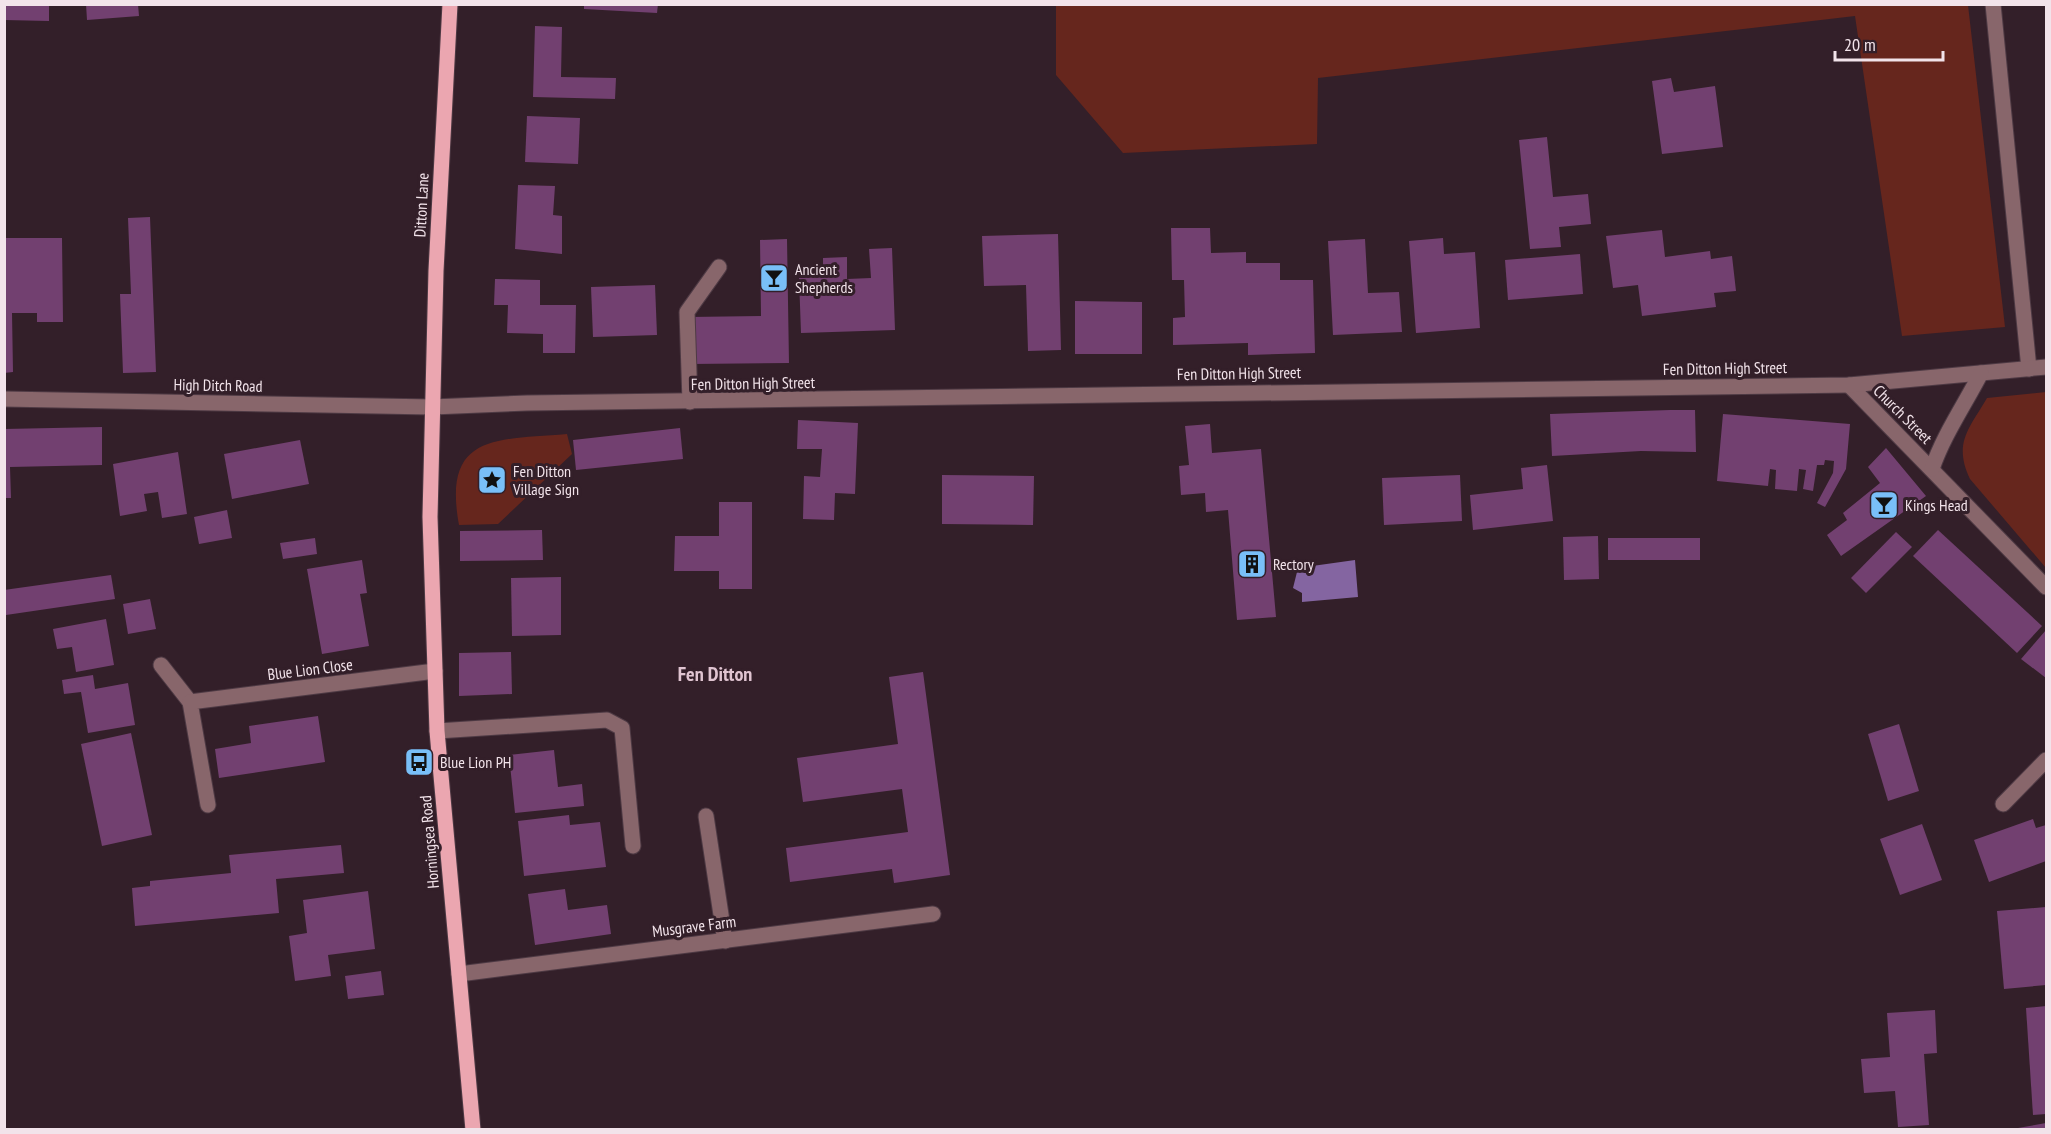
<svg xmlns="http://www.w3.org/2000/svg" width="2051" height="1134" viewBox="0 0 2051 1134" font-family="'PT Sans Narrow',sans-serif">
<rect width="100%" height="100%" fill="#331f29"/>
<!-- green -->
<g fill="#66261d">
<polygon points="1056,5 1968,5 2005,327 1902,336 1855,16 1318,78 1317,144 1123,153 1056,75"/>
<path d="M2046 392V568L1970 479C1953 443 1969 429 1987 398Z"/>
<path d="M567 434 572 454 498 524 459 525C442 433 497 440 567 434Z"/>
</g>
<!-- water -->
<polygon fill="#8465a1" points="1355,560 1358,597 1302,602 1302,593 1293,588 1298,568"/>
<!-- building -->
<g fill="#724070">
<polygon points="4,4 49,4 49,21 4,20"/>
<polygon points="86,4 138,4 139,16 87,20"/>
<polygon points="584,4 658,4 657,13 584,9"/>
<polygon points="535,26 562,27 561,77 616,78 615,99 533,97"/>
<polygon points="1671,78 1674,92 1715,86 1723,147 1662,154 1652,81"/>
<polygon points="527,116 580,118 578,164 525,162"/>
<polygon points="1547,137 1553,197 1588,194 1591,224 1559,227 1561,247 1530,249 1519,140"/>
<polygon points="518,185 555,186 553,215 562,216 562,254 515,249"/>
<polygon points="150,217 156,372 123,373 120,294 131,294 128,218"/>
<polygon points="1171,228 1210,228 1211,253 1246,252 1246,263 1280,263 1280,280 1313,280 1315,353 1248,355 1248,343 1173,345 1173,318 1185,317 1184,280 1172,280"/>
<polygon points="1662,230 1665,257 1710,251 1711,259 1732,256 1736,291 1714,293 1716,307 1642,316 1638,285 1613,288 1606,236"/>
<polygon points="1058,234 1061,350 1028,351 1026,285 984,286 982,236"/>
<polygon points="4,238 62,238 63,322 37,322 37,313 12,313 13,372 4,373"/>
<polygon points="1443,238 1444,254 1475,252 1480,328 1416,333 1409,241"/>
<polygon points="787,239 789,363 690,364 689,317 761,316 760,240"/>
<polygon points="1365,239 1368,293 1399,292 1402,332 1333,335 1328,241"/>
<polygon points="892,248 895,330 801,333 799,278 823,276 823,258 847,257 847,279 871,278 869,249"/>
<polygon points="1580,254 1583,294 1508,300 1505,260"/>
<polygon points="495,279 540,280 540,305 576,305 575,353 543,353 543,334 507,333 508,305 494,305"/>
<polygon points="655,285 657,335 593,337 591,287"/>
<polygon points="1075,301 1142,302 1142,354 1075,354"/>
<polygon points="1670,410 1695,410 1696,452 1641,451 1552,456 1550,414"/>
<polygon points="1723,414 1850,424 1846,469 1825,507 1817,503 1833,473 1834,461 1825,460 1824,465 1817,465 1813,491 1803,489 1806,470 1799,469 1797,491 1775,489 1776,470 1770,469 1768,486 1717,481"/>
<polygon points="798,420 858,423 855,494 835,493 834,520 803,519 804,476 820,477 822,449 797,449"/>
<polygon points="1210,424 1212,453 1261,449 1276,617 1237,620 1228,510 1206,512 1205,493 1181,495 1179,466 1189,465 1185,426"/>
<polygon points="102,427 102,465 10,467 11,498 4,498 4,429"/>
<polygon points="680,428 683,459 576,470 573,440"/>
<polygon points="300,440 309,484 232,499 224,454"/>
<polygon points="1886,448 1926,496 1841,556 1827,535 1847,520 1843,513 1880,483 1868,467"/>
<polygon points="178,452 187,514 162,518 158,492 144,494 147,511 120,516 113,464"/>
<polygon points="1547,465 1553,521 1473,530 1470,495 1523,489 1521,468"/>
<polygon points="942,475 1034,476 1033,525 942,524"/>
<polygon points="1460,475 1462,521 1384,525 1382,478"/>
<polygon points="719,502 752,502 752,589 719,589 719,571 674,571 675,536 719,536"/>
<polygon points="227,510 232,538 199,544 194,517"/>
<polygon points="542,530 543,560 460,561 460,531"/>
<polygon points="1938,530 2042,626 2017,653 1913,556"/>
<polygon points="1896,532 1912,547 1866,593 1851,578"/>
<polygon points="1598,536 1599,579 1564,580 1563,537"/>
<polygon points="315,538 317,554 283,559 280,543"/>
<rect x="1608" y="538" width="92" height="22"/>
<polygon points="362,560 367,593 360,594 369,646 322,654 307,569"/>
<polygon points="111,575 115,599 6,615 4,590"/>
<polygon points="561,577 561,635 512,636 511,578"/>
<polygon points="150,599 156,629 128,634 123,604"/>
<polygon points="106,619 114,665 76,672 72,647 57,649 53,629"/>
<polygon points="2046,630 2046,678 2021,659"/>
<polygon points="511,652 512,694 459,696 459,653"/>
<polygon points="923,672 950,875 894,883 892,869 790,882 786,848 908,832 902,789 803,802 797,758 898,744 889,677"/>
<polygon points="93,675 95,689 128,683 135,725 88,733 81,692 64,694 62,680"/>
<polygon points="318,716 325,762 219,778 215,749 251,743 249,726"/>
<polygon points="1899,724 1919,791 1888,801 1868,734"/>
<polygon points="131,733 152,835 102,846 81,744"/>
<polygon points="554,750 558,787 582,784 584,806 515,813 509,755"/>
<polygon points="569,815 570,825 600,822 606,867 524,876 518,821"/>
<polygon points="2033,819 2036,828 2046,825 2046,861 1989,882 1974,840"/>
<polygon points="1922,824 1942,880 1900,895 1880,839"/>
<polygon points="341,845 344,873 276,879 279,913 135,926 132,888 150,886 150,881 231,873 229,855"/>
<polygon points="565,889 568,910 607,905 611,934 535,945 528,894"/>
<polygon points="368,891 375,949 328,955 331,976 295,981 289,936 307,933 303,900"/>
<polygon points="2046,907 2046,985 2004,989 1997,911"/>
<polygon points="381,971 384,995 348,999 345,976"/>
<polygon points="2046,1006 2046,1114 2033,1115 2026,1008"/>
<polygon points="1935,1010 1937,1053 1924,1054 1929,1125 1898,1127 1895,1091 1864,1093 1861,1059 1890,1057 1887,1013"/>
<polygon points="2046,1123 2046,1130 2018,1130 2018,1128"/>
</g>
<g fill="none" stroke-linecap="round" stroke-linejoin="round">
<!-- minor casing -->
<g stroke="#4e3a44" stroke-width="17">
<g id="minor">
<polyline points="1993,4 2029,369"/>
<polyline points="1849,385 2046,587"/>
<polyline points="4,399 432,407 527,403 1849,385 2046,367"/>
<polyline points="690,402 687,312 719,267"/>
<path d="M1932 469C1943 436 1965 404 1981 373"/>
<polyline points="161,665 190,702"/>
<polyline points="437,731 607,720 622,728 633,846"/>
<polyline points="2003,804 2046,760"/>
<polyline points="208,805 190,702 435,671"/>
<polyline points="706,816 725,941"/>
<polyline points="459,974 933,914"/>
</g>
</g>
<!-- major casing -->
<g stroke="#4e3a44" stroke-width="17">
<polyline id="major" points="450,4 436,271 430,517 437,731 473,1130"/>
</g>
<!-- minor -->
<use href="#minor" stroke="#88666b" stroke-width="15"/>
<!-- major -->
<use href="#major" stroke="#eba6b0" stroke-width="15"/>
</g>
<!-- icons -->
<defs>
<g id="bar-square" transform="scale(1.5)"><rect x="-9" y="-9" width="18" height="18" rx="4" fill="#79bff8" stroke="#331f29"/><path d="M-6-5H6L.8 .8V4.5H3.5V6h-7V4.5H-.8V.8Z" fill="#111"/></g>
<g id="sight-square" transform="scale(1.5)"><rect x="-9" y="-9" width="18" height="18" rx="4" fill="#79bff8" stroke="#331f29"/><path d="M0-6L1.8-2.2L6-1.7L2.9 1.2L3.7 5.4L0 3.3L-3.7 5.4L-2.9 1.2L-6-1.7L-1.8-2.2Z" fill="#111"/></g>
<g id="building-square" transform="scale(1.5)"><rect x="-9" y="-9" width="18" height="18" rx="4" fill="#79bff8" stroke="#331f29"/><path d="M-4-6H4V6H1V3H-1V6H-4ZM-2.5-4.3h1.7v1.8h-1.7ZM.8-4.3h1.7v1.8H.8ZM-2.5-1h1.7V.8h-1.7ZM.8-1h1.7V.8H.8Z" fill="#111"/></g>
<g id="bus-square" transform="scale(1.5)"><rect x="-9" y="-9" width="18" height="18" rx="4" fill="#79bff8" stroke="#331f29"/><path d="M-5-6H5V4H4V6H2V4H-2V6H-4V4H-5ZM-3.5-4V0h7V-4ZM-3.5 1.2v1.5H-2V1.2ZM2 1.2v1.5H3.5V1.2Z" fill="#111"/></g>
</defs>
<g fill-rule="evenodd">
<use href="#bar-square" x="774" y="278"/>
<use href="#sight-square" x="492" y="480"/>
<use href="#bar-square" x="1884" y="505"/>
<use href="#building-square" x="1252" y="564"/>
<use href="#bus-square" x="419" y="762"/>
</g>
<g text-anchor="middle" dominant-baseline="central" stroke-width="6" stroke-linejoin="round" paint-order="stroke">
<!-- street labels -->
<g font-size="16" fill="#f2e3ea" stroke="#331f29">
<text transform="translate(421 205) rotate(-87)">Ditton Lane</text>
<text transform="translate(1725 368) rotate(-1)">Fen Ditton High Street</text>
<text transform="translate(1239 373) rotate(-1)">Fen Ditton High Street</text>
<text transform="translate(753 383) rotate(-1)">Fen Ditton High Street</text>
<text transform="translate(218 385) rotate(1)">High Ditch Road</text>
<text transform="translate(1903 414) rotate(45)">Church Street</text>
<text transform="translate(310 669) rotate(-7)">Blue Lion Close</text>
<text transform="translate(429 842) rotate(-95)">Horningsea Road</text>
<text transform="translate(694 926) rotate(-7)">Musgrave Farm</text>
</g>
<!-- poi labels -->
<g font-size="16" fill="#f2e3ea" stroke="#331f29" text-anchor="start">
<text x="795" y="269">Ancient<tspan x="795" dy="18">Shepherds</tspan></text>
<text x="513" y="471">Fen Ditton<tspan x="513" dy="18">Village Sign</tspan></text>
<text x="1905" y="505">Kings Head</text>
<text x="1273" y="564">Rectory</text>
<text x="440" y="762">Blue Lion PH</text>
</g>
<!-- quarter labels -->
<g font-size="20" font-weight="bold" fill="#e0c4d1" stroke="#331f29">
<text x="715" y="674">Fen Ditton</text>
</g>
</g>
<!-- border -->
<rect width="2051" height="1134" fill="none" stroke="#f2e3ea" stroke-width="12"/>
<!-- scale -->
<path d="M1835 51v9h108v-9" fill="none" stroke="#f2e3ea" stroke-width="3"/>
<text x="1844" y="51" font-size="18" fill="#f2e3ea" stroke="#331f29" stroke-width="4.5" paint-order="stroke">20 m</text>
</svg>
